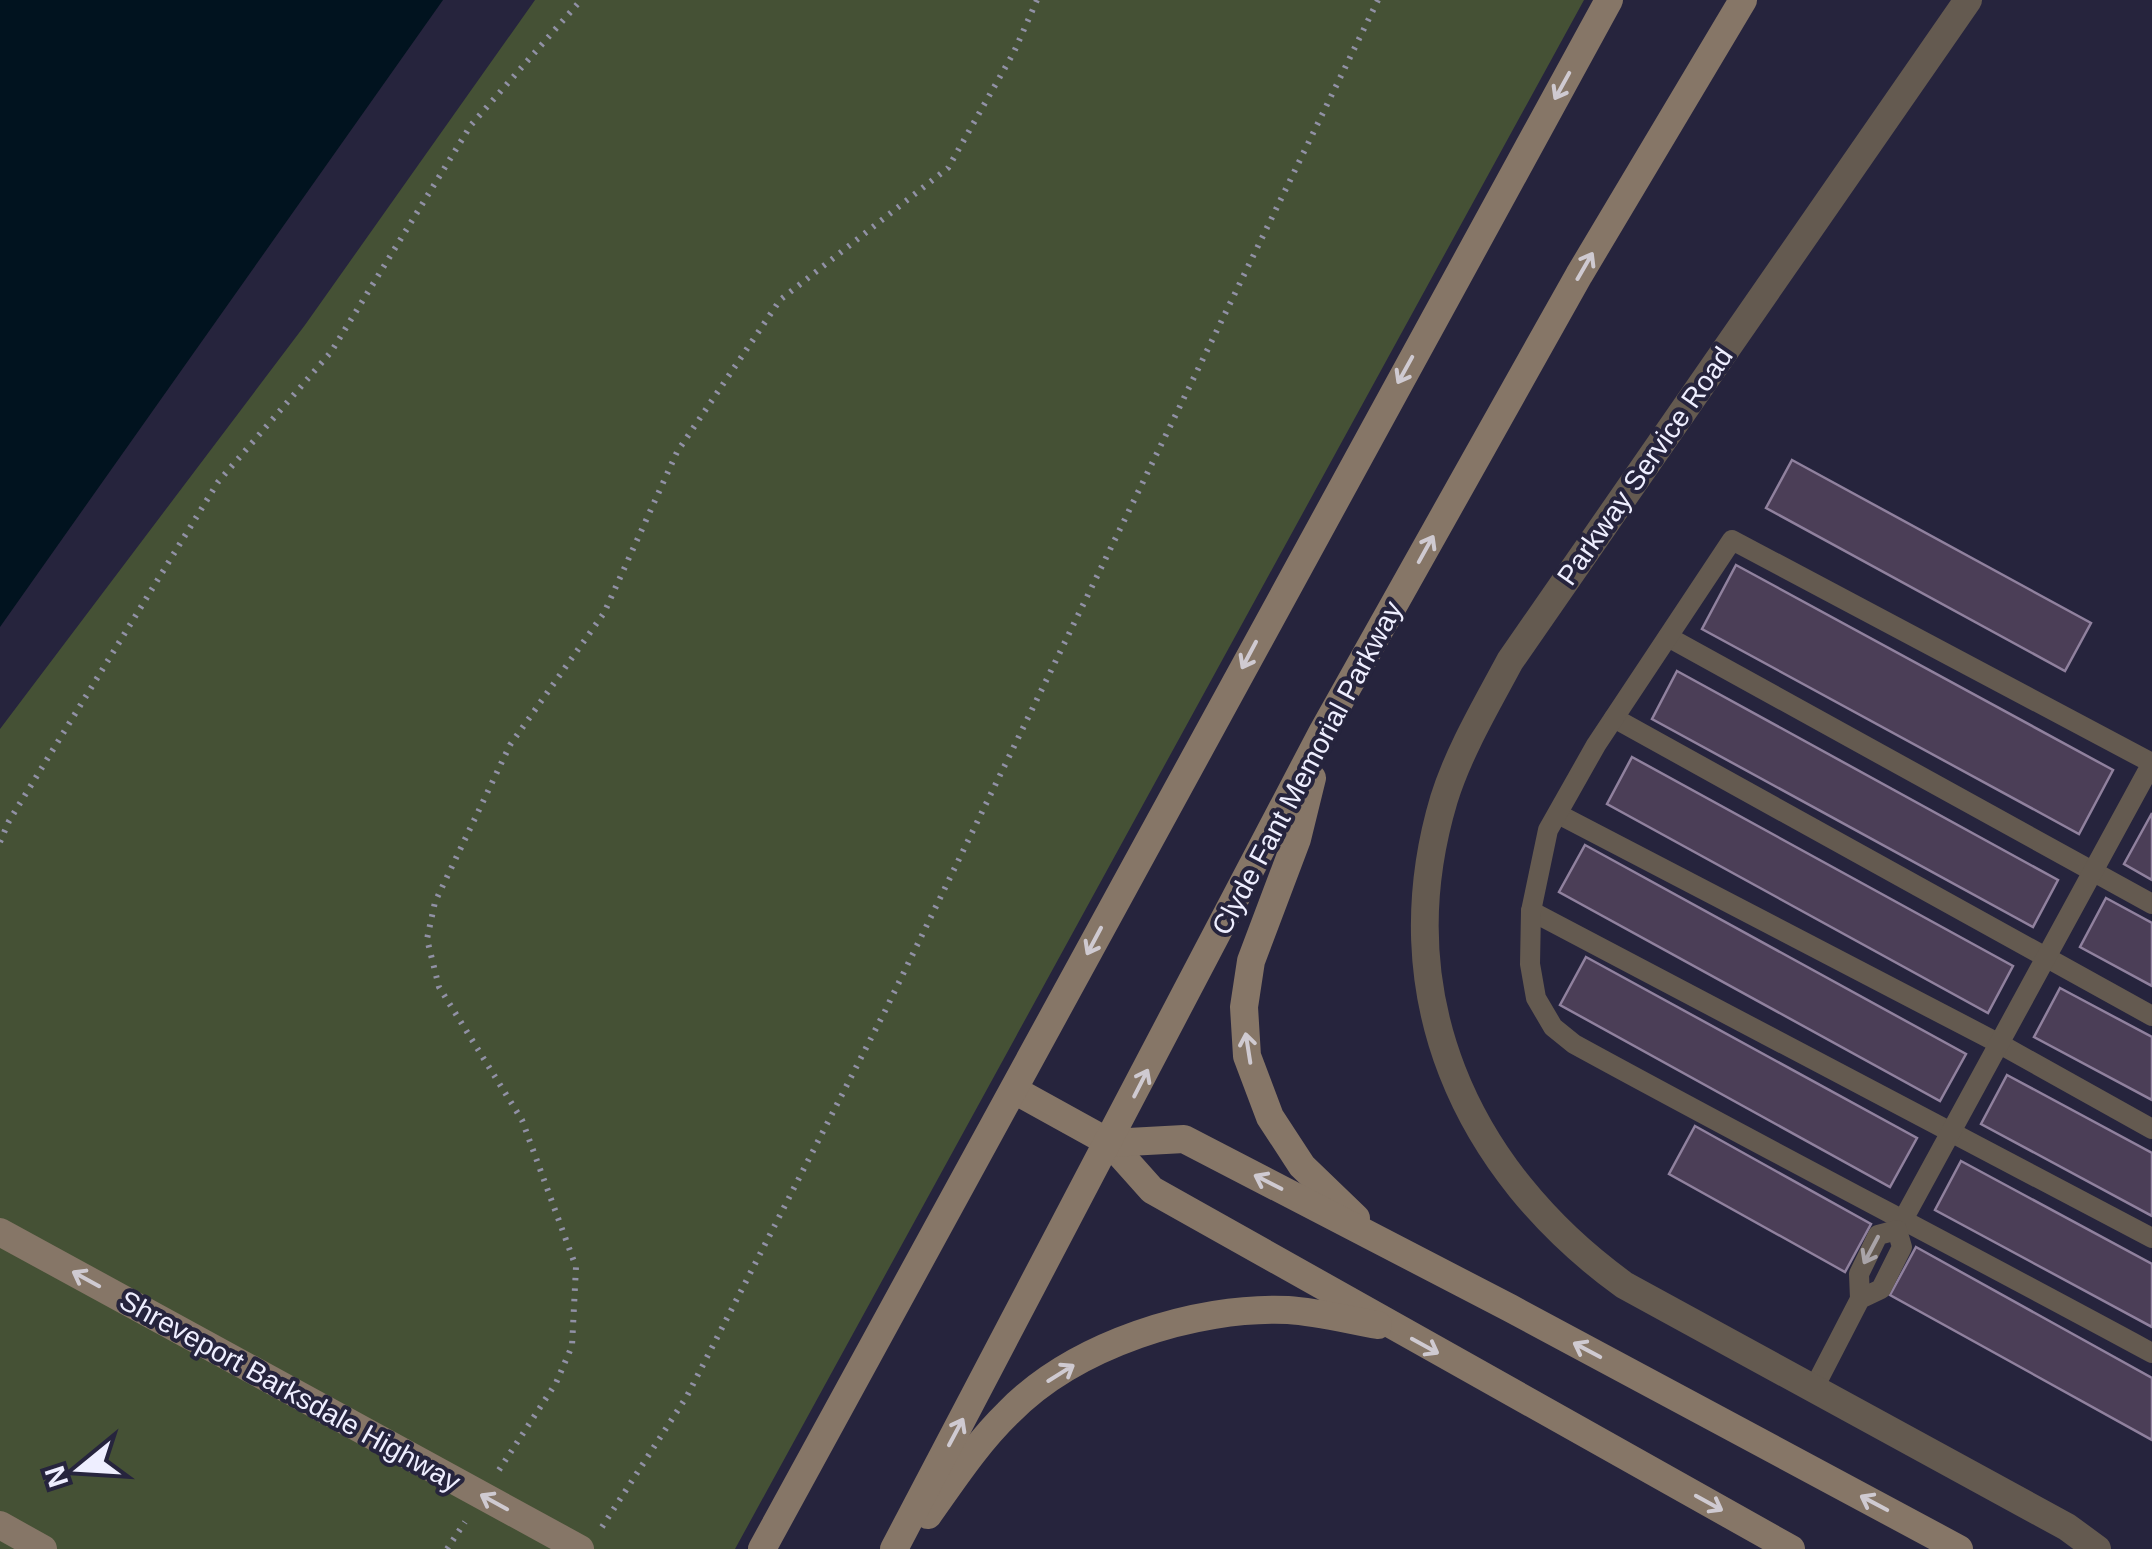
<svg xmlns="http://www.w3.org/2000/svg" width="2152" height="1549" viewBox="0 0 2152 1549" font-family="Helvetica,sans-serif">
<rect width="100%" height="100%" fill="#26243d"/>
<!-- green -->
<polygon fill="#455135" points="535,0 1584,0 735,1549 0,1549 0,729 305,325"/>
<!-- water -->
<polygon fill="#01131f" points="0,0 443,0 0,627"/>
<!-- building -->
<g fill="#4b3e57" stroke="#90819e" stroke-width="2.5">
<polygon points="1792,460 2091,623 2065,671 1766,508"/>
<polygon points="1736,565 2113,770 2079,834 1702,629"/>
<polygon points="1677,671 2058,880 2033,927 1652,719"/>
<polygon points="1632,757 2013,966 1988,1013 1607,804"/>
<polygon points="2152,813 2152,880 2124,864"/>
<polygon points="1585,845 1966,1054 1940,1101 1559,892"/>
<polygon points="2106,898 2152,923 2152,986 2080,947"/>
<polygon points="1586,957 1917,1138 1890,1187 1560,1005"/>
<polygon points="2060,988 2152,1037 2152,1100 2034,1037"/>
<polygon points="2007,1075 2152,1153 2152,1216 1981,1124"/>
<polygon points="1695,1126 1871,1224 1845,1272 1669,1174"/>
<polygon points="1961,1161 2152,1264 2152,1327 1935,1210"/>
<polygon points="1916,1247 2152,1378 2152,1440 1890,1295"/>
</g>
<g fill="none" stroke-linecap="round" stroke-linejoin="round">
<!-- path -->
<g stroke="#9191a5" stroke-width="6" stroke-dasharray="2.5 8" stroke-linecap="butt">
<polyline points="0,842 9,821 218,482 331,352 471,125 581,0"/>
<polyline points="499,1470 556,1383 572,1346 576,1267 522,1120 439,987 427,939 435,902 510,745 604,613 677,452 780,300 948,168 1014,52 1037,0"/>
<polyline points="602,1527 687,1396 885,1011 1378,0"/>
<polyline points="447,1549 465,1522"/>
</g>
<!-- service -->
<g stroke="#645a50" stroke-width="20">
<polyline points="1668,637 2152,904"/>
<polyline points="1614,718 2152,1016"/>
<polyline points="1558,814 1998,1043 2152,1129"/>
<polyline points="1531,911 2152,1238"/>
<path d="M1897 1230 1904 1218C1987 1066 2069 914 2152 763L1732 540 1596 745 1548 830 1531 911 1530 964 1536 998 1553 1027 1574 1044C1766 1149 1960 1249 2152 1353"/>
<polyline points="1814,1388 1860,1299 1859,1274 1878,1235 1897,1230 1902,1247 1881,1289 1860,1299"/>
</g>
<!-- minor -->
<path stroke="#645a50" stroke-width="28" d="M1968 0 1510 661C1486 706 1459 751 1444 799 1386 993 1464 1169 1624 1285L2067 1527 2097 1549"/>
<!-- secondary -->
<g stroke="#867667" stroke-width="28">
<polyline points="1312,778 1297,839 1251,961 1244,1007 1247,1056 1270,1117 1302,1166 1356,1218"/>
<polyline points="1014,1090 1110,1143 1152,1190 1791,1549"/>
<polyline points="1110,1143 1184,1139 1510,1308 1959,1549"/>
<path d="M928 1515C953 1480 977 1443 1008 1413 1074 1345 1195 1306 1288 1310 1318 1312 1349 1320 1378 1325"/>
<polyline points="0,1525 43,1549"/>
<polyline points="762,1549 1609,0"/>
<polyline points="894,1549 1323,731 1579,275 1743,0"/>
</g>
<!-- secondary-bridge -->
<polyline stroke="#867667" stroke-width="28" points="0,1232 580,1549"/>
</g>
<!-- one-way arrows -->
<defs><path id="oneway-shaft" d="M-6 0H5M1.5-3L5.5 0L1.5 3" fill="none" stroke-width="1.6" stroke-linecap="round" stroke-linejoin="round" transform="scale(2.5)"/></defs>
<g stroke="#cfcad1">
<use href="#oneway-shaft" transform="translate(1562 86) rotate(119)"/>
<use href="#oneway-shaft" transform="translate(1585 266) rotate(-60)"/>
<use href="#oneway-shaft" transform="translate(1405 370) rotate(119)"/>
<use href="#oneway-shaft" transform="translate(1426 549) rotate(-61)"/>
<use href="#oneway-shaft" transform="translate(1249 655) rotate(118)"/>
<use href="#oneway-shaft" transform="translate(1094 941) rotate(118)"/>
<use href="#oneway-shaft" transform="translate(1248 1048) rotate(-99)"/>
<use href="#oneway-shaft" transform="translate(1141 1083) rotate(-63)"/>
<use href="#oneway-shaft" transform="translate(1268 1182) rotate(-153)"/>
<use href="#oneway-shaft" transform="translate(86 1279) rotate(-151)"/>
<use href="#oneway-shaft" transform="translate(1425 1346) rotate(29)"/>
<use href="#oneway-shaft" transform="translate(1587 1350) rotate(-152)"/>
<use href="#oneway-shaft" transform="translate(1061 1373) rotate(-32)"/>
<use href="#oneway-shaft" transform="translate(956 1432) rotate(-62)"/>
<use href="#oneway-shaft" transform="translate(494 1502) rotate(-151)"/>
<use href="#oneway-shaft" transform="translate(1709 1503) rotate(29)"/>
<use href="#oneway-shaft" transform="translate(1874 1503) rotate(-152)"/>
</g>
<use stroke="#a9a4a8" href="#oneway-shaft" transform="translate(1871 1250) rotate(118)"/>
<g text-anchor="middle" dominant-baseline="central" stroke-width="8" stroke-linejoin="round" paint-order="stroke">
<!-- street labels -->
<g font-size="28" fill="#eef" stroke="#26243d">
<text transform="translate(1645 466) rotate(-55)">Parkway Service Road</text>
<text transform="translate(1307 768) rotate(-62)">Clyde Fant Memorial Parkway</text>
<text transform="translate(290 1391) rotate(29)">Shreveport Barksdale Highway</text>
</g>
</g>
<!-- north arrow -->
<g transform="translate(80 1469) rotate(252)" stroke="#26243d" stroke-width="8" paint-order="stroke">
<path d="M0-8L18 38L0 25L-18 38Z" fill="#eeeeff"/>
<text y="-15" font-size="28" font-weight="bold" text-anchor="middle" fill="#eeeeff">N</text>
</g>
</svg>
